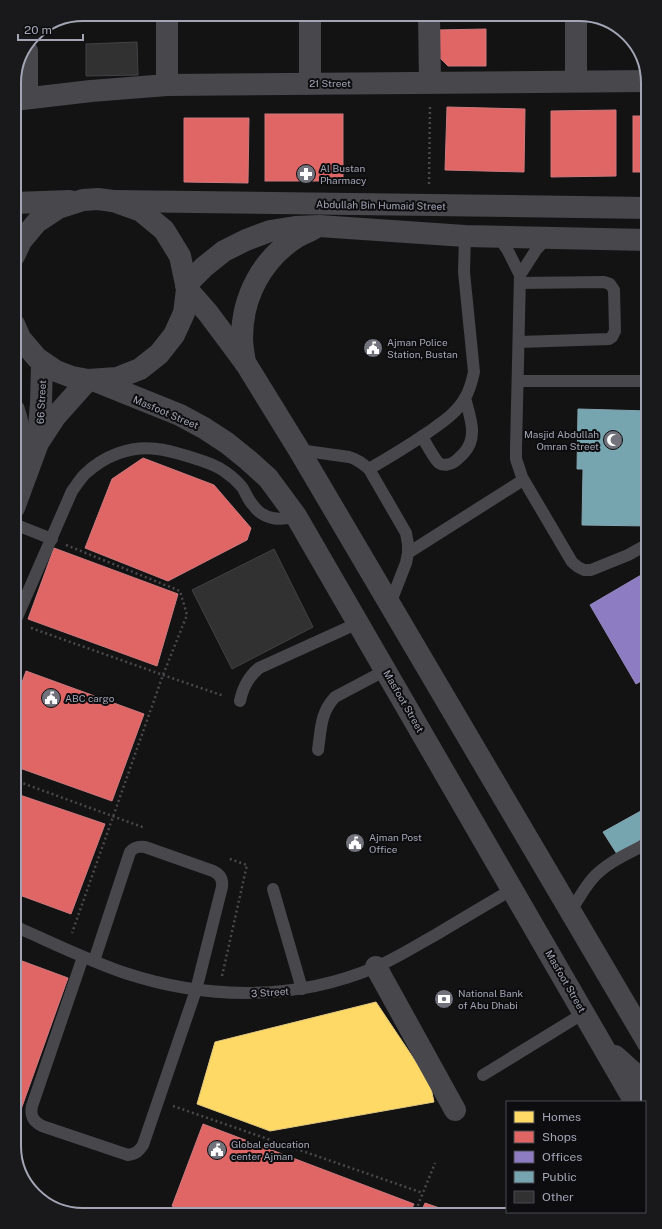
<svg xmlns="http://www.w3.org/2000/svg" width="662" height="1229" viewBox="0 0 662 1229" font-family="'Public Sans',sans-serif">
<rect width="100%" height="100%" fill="#131313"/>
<!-- homes -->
<polygon fill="#ffd966" stroke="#e3c97e" points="376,1002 430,1083 434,1102 270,1131 197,1104 215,1042"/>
<!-- shops -->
<g fill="#e06666" stroke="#ce797e">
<polygon points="486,29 486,66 448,66 438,56 437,30"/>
<polygon points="447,107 525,109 524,172 445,170"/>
<polygon points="616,110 616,176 551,177 551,111"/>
<rect x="265" y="114" width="78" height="67"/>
<rect x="633" y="116" width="15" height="56"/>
<polygon points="184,118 249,118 248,183 184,182"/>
<polygon points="143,458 214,485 251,528 247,540 168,581 85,548 112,479"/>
<polygon points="54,548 178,594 157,666 28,619"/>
<polygon points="26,671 144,714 112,801 14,766 14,705"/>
<polygon points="14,793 105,824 71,914 14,893"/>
<polygon points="14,958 68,978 14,1129"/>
<polygon points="203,1124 414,1204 409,1215 196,1215 172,1206"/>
<polygon points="425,1203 460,1215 420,1215"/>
</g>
<!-- offices -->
<polygon fill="#8e7cc3" stroke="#9488bf" points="648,571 648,677 636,684 590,605"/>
<!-- public -->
<g fill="#76a5af" stroke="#84a5b1">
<polygon points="578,409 648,411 648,526 582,525 583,469 577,469"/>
<polygon points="648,807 648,835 617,854 603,832"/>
</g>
<!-- building -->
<g fill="#313132" stroke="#424247">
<polygon points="137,42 138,75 86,76 86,44"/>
<polygon points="274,549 313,627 232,669 192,590"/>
</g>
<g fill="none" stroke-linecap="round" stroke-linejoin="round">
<!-- path -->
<g stroke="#49494e" stroke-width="2.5" stroke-dasharray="2 3" stroke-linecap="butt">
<polyline points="429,184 430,105"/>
<polyline points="66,545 180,591 187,615 163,675 72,933"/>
<polyline points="31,628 163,675 224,696"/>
<polyline points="14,780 145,828"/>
<polyline points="222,976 247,865 227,858"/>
<polyline points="173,1106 423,1193"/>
<polyline points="414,1215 435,1163"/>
</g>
<!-- service -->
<g stroke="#47474c" stroke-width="12">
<polyline points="499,237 508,251 520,275 516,448 516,459 522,477 572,562 578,567 584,570 591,570 628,555 648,544"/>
<polyline points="520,275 536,250 547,238"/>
<polyline points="519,342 609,339 612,337 615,331 614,290 610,284 604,282 520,283"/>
<polyline points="518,381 648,381"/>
<path d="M422 436C425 442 435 460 439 463 443 466 450 465 454 462 457 460 460 457 463 454 479 438 470 417 465 398"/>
<path d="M299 450 349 457C357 459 362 463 369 469L406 533 408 544V553L406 563 390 604"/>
<path d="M369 469C388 458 408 446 427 433 441 423 456 414 465 398 470 390 472 381 474 372L464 272 465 236"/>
<polyline points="14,524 52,539"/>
<polyline points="408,553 523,480"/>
<path d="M14 624 72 491C76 486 80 479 85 474 104 456 131 445 157 449 167 450 177 453 187 456 199 460 213 463 224 471 230 475 237 481 242 487 246 493 248 500 253 505 263 520 281 521 296 516"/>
<path d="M240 701C243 687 248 677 259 668L358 623"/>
<path d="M318 750C321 730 320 713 335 697L386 670"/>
<polyline points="273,889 302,989"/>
<path d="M571 911C578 900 584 888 593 878 607 862 630 853 648 843"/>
<path d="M14 926C51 942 87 960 125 973 207 1000 296 1001 376 967 397 958 417 945 437 934 462 919 487 904 513 889"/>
<path d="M83 957 32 1106C30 1116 33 1121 42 1126L128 1155C136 1154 139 1151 143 1145L196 990 222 887C223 879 220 874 213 871L145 847C138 846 134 847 130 852L94 961"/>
<polyline points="483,1075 584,1013"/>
</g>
<!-- minor -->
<g stroke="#47474c" stroke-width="22">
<polyline points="576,14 576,81"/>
<polyline points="429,16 430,82"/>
<polyline points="310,17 310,83"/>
<polyline points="167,18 167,85"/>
<polyline points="27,51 27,98"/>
<polyline points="14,100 91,91 167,85 648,81"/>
<polyline points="38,440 41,403 42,362"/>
<polyline points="14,508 38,443 55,417 88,380"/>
<polyline points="376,967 455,1110"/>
</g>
<!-- tertiary -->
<g stroke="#47474c" stroke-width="22">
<polyline points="113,201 578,207 648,208"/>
<polyline points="14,203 70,201"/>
<polyline points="186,285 204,267 224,251 246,240 270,231 295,227 319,226 465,236 648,240"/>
<polyline points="187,289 208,313 246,364 299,450 648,1043"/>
<polyline points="14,324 20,338 37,358 56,371 72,377 88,380 117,378 140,369 159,354 174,335 184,313 187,289 180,256 164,230 141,211 113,201 98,199 83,200 58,208 37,222 21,241 14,256"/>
<path d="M245 363C244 355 242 346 242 338 242 297 262 259 297 237 302 234 308 232 313 229"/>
<polyline points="93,380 180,415 204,428 227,443 248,460 268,478 296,516 635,1102"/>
<path d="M14 410C23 437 21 462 20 491"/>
<path d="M615 1056C625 1064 636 1078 648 1081"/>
<polyline points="645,1120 648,1125"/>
</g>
</g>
<!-- icons -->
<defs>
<g id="pharmacy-disc" transform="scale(1)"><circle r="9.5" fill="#71727c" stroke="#0d0d0f"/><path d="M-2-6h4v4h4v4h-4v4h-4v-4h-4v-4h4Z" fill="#fff"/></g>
<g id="civic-disc" transform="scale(1)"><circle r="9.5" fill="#71727c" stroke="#0d0d0f"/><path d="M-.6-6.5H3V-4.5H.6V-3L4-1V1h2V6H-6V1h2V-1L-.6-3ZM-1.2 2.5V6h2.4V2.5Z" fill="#fff"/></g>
<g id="mosque-disc" transform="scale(1)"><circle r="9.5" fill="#71727c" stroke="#0d0d0f"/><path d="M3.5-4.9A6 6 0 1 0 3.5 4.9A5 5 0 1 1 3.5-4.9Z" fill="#fff"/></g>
<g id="bank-disc" transform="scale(1)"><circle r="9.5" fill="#71727c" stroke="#0d0d0f"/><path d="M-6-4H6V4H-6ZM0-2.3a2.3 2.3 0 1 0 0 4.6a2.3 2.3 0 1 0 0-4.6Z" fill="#fff"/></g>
</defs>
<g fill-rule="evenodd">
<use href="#pharmacy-disc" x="306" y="174"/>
<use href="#civic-disc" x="373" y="348"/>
<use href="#mosque-disc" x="613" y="440"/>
<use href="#civic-disc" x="51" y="698"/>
<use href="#civic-disc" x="355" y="843"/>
<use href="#bank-disc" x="444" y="999"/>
<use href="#civic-disc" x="217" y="1150"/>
</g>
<g text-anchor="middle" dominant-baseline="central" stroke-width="4" stroke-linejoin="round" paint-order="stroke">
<!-- street labels -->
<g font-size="10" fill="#a3a5b5" stroke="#0d0d0f">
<text x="330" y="83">21 Street</text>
<text transform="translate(381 205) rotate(1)">Abdullah Bin Humaid Street</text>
<text transform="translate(41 402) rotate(-87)">66 Street</text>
<text transform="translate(166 412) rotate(23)">Masfoot Street</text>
<text transform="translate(404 701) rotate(60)">Masfoot Street</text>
<text transform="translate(566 981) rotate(60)">Masfoot Street</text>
<text transform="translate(270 992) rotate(-4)">3 Street</text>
</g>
<!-- poi labels -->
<g font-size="10" fill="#a3a5b5" stroke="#0d0d0f" text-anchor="start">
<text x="320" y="168">Al Bustan<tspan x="320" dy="12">Pharmacy</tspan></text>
<text x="387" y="342">Ajman Police<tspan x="387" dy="12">Station, Bustan</tspan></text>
<text x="599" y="434" text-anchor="end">Masjid Abdullah<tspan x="599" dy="12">Omran Street</tspan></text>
<text x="65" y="698">ABC cargo</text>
<text x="369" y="837">Ajman Post<tspan x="369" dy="12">Office</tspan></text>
<text x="458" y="993">National Bank<tspan x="458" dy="12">of Abu Dhabi</tspan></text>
<text x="231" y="1144">Global education<tspan x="231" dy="12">center Ajman</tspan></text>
</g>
</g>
<!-- crop -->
<path d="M0 0H662V1229H0ZM83 21H579A62 62 0 0 1 641 83V1146A62 62 0 0 1 579 1208H83A62 62 0 0 1 21 1146V83A62 62 0 0 1 83 21Z" fill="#19191c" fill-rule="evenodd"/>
<path fill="none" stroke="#a3a5b5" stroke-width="2" d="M83 21H579A62 62 0 0 1 641 83V1146A62 62 0 0 1 579 1208H83A62 62 0 0 1 21 1146V83A62 62 0 0 1 83 21Z"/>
<!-- legend -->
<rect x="506" y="1101" width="140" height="112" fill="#0d0d0f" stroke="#494a51"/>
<rect x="514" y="1111" width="20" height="12" fill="#ffd966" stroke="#494a51"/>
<text x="542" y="1121" font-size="12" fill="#a3a5b5">Homes</text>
<rect x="514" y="1131" width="20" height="12" fill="#e06666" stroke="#494a51"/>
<text x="542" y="1141" font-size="12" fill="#a3a5b5">Shops</text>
<rect x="514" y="1151" width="20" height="12" fill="#8e7cc3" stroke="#494a51"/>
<text x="542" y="1161" font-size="12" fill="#a3a5b5">Offices</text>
<rect x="514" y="1171" width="20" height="12" fill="#76a5af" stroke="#494a51"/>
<text x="542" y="1181" font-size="12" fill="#a3a5b5">Public</text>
<rect x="514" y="1191" width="20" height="12" fill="#313132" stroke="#494a51"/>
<text x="542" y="1201" font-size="12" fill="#a3a5b5">Other</text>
<!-- scale -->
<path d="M18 34v6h65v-6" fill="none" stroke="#a3a5b5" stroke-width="2"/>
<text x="24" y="34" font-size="12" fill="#a3a5b5" stroke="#0d0d0f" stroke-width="3" paint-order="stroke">20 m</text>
</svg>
